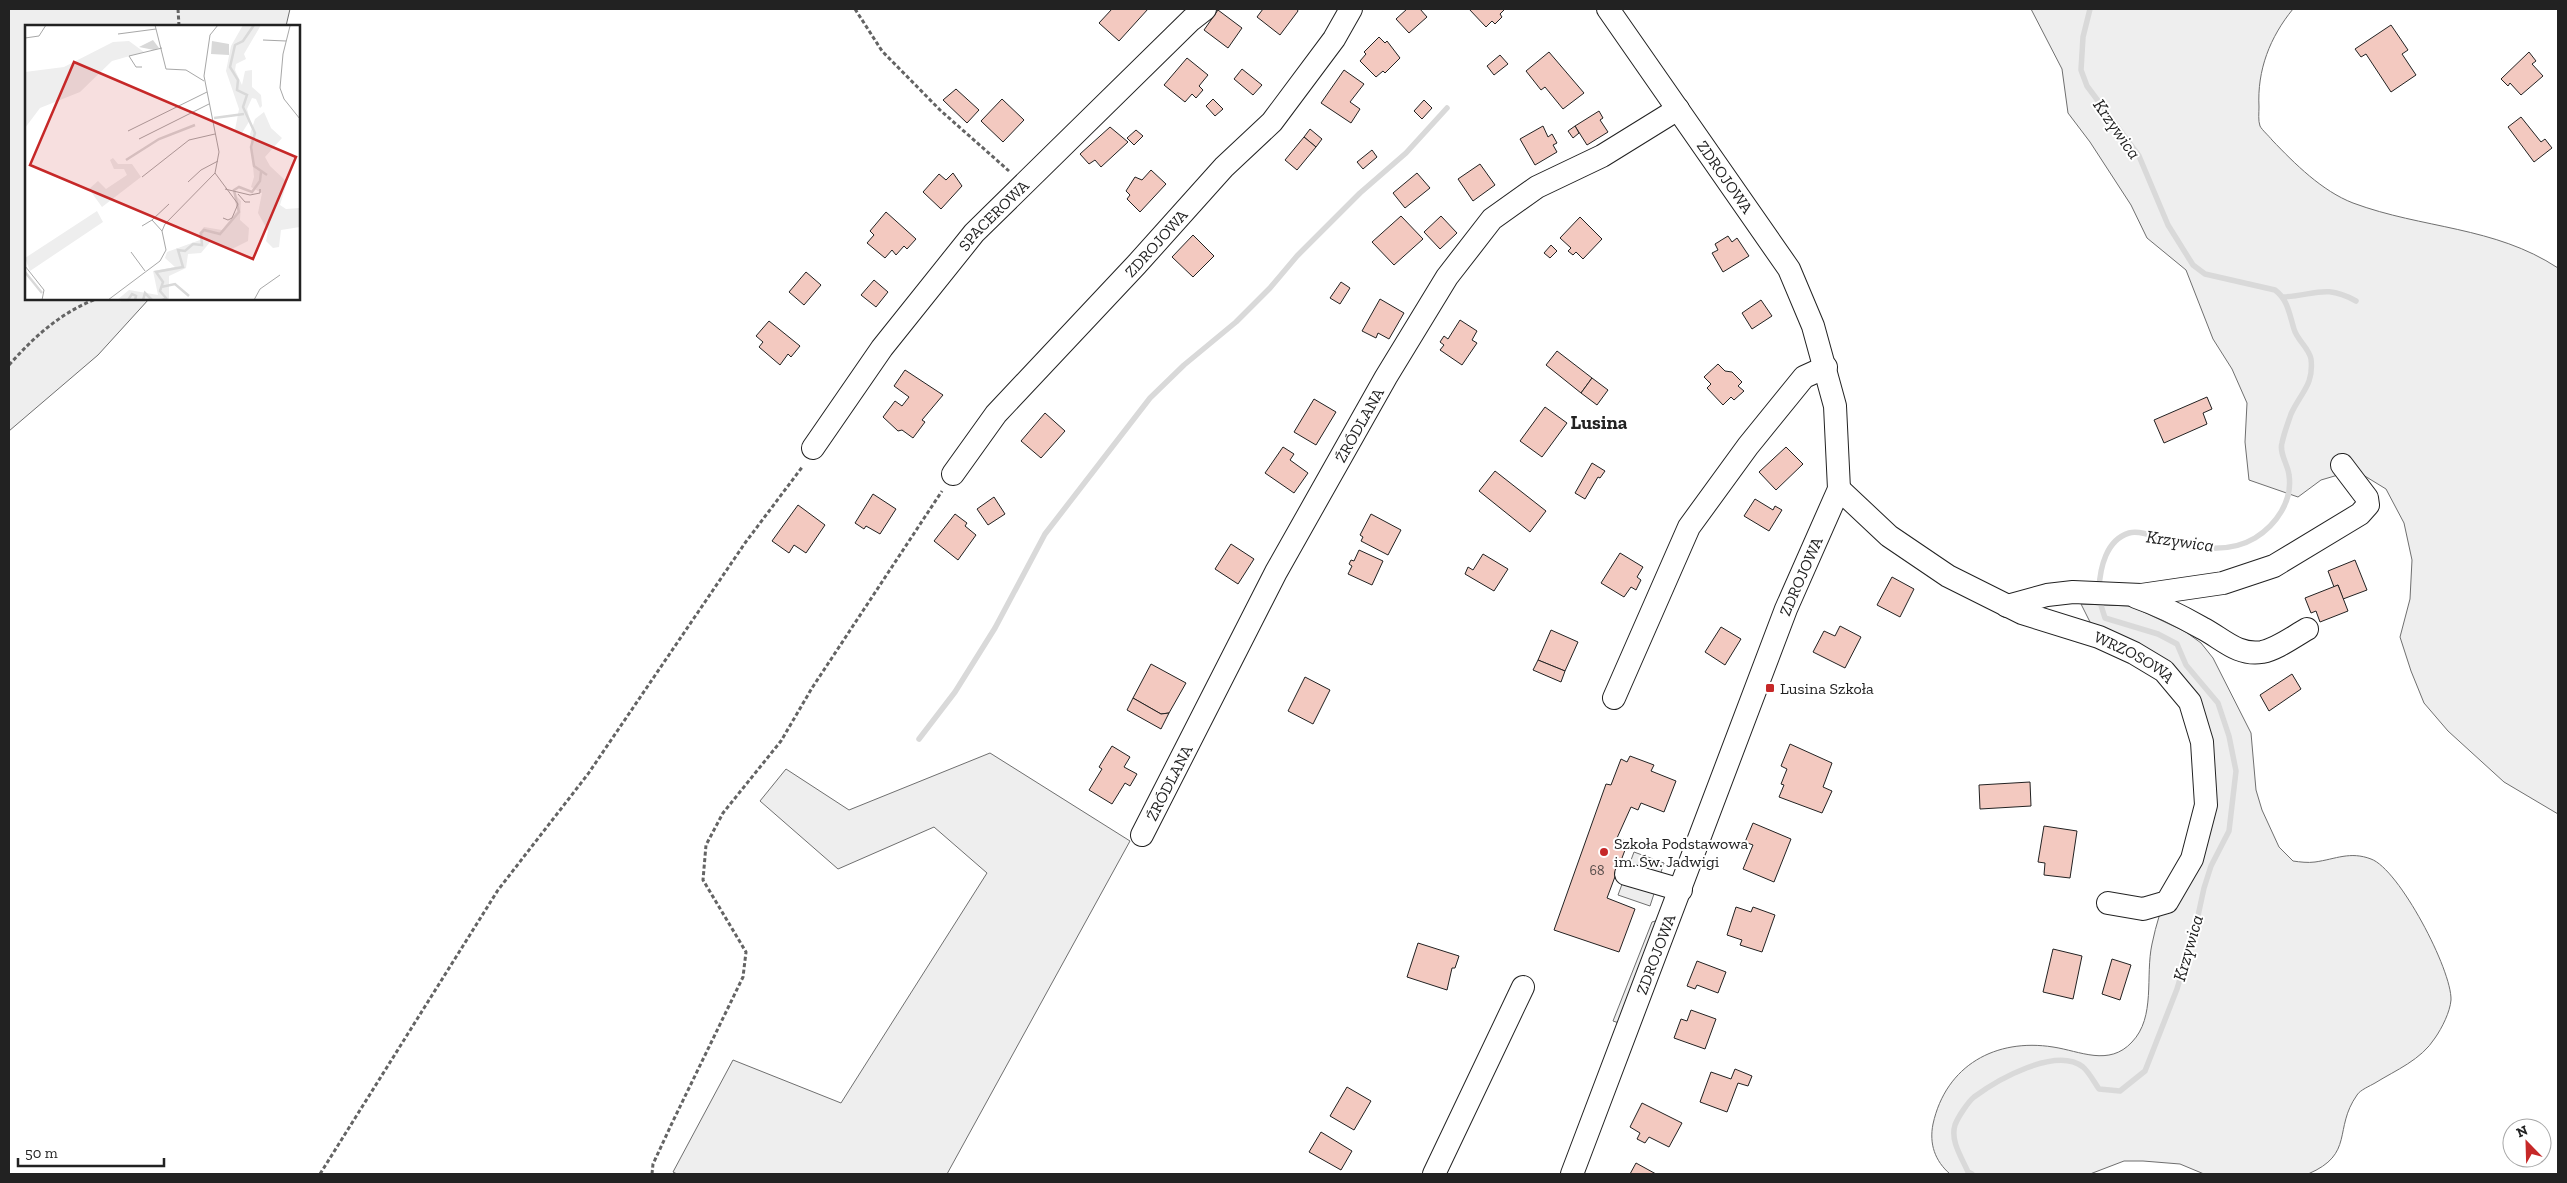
<svg xmlns="http://www.w3.org/2000/svg" width="2567" height="1183" viewBox="0 0 2567 1183" font-family="'Zilla Slab',serif">
<rect width="100%" height="100%" fill="#fff"/>
<!-- green -->
<g fill="#eee" stroke="#6f6f6f">
<polygon points="9,9 290,9 286,26 26,26 26,299 149,299 98,355 9,431"/>
<path d="M2031 9H2293C2270 37 2257 70 2259 107 2259 112 2258 121 2260 126 2262 130 2269 136 2272 140 2295 164 2322 191 2353 203 2423 229 2494 226 2558 268V814L2504 782 2448 731 2424 703 2411 671 2400 637 2410 599 2412 560 2404 523 2386 489 2355 470 2321 480 2298 497 2249 480 2245 442 2247 403 2232 369 2213 339 2186 270 2147 238 2131 205 2090 142 2068 113 2062 69Z"/>
<path d="M2081 604 2131 606 2186 632 2201 643 2213 658 2251 733 2256 790 2262 810 2279 847 2293 861C2300 862 2308 863 2315 862 2336 859 2350 851 2371 859 2399 869 2452 970 2451 1000 2450 1012 2442 1028 2435 1038 2421 1060 2396 1070 2375 1083 2370 1086 2360 1090 2357 1095 2333 1129 2355 1154 2308 1174H2204L2180 1164 2143 1161H2124L2090 1174H1950C1935 1161 1929 1144 1933 1124 1946 1065 1996 1038 2053 1047 2080 1051 2109 1067 2132 1042 2156 1017 2145 976 2152 944 2160 905 2176 870 2191 834 2196 822 2205 808 2207 795 2208 789 2204 779 2203 773 2200 749 2196 725 2192 702L2092 626Z"/>
<polygon points="990,753 1130,841 947,1174 677,1174 673,1172 733,1060 841,1103 987,873 934,827 838,869 760,801 786,769 849,810"/>
</g>
<!-- parking -->
<g fill="#ededed" stroke="#6f6f6f">
<polygon points="1634,852 1664,863 1650,906 1618,895"/>
<polygon points="1659,920 1619,1023 1613,1021 1652,922"/>
</g>
<g fill="none" stroke-linecap="round" stroke-linejoin="round">
<!-- stream -->
<g stroke="#d9d9d9" stroke-width="5.5">
<path d="M2090 9 2083 37 2081 70 2087 86 2139 156 2168 225 2193 265 2205 274 2275 290C2288 300 2289 313 2294 329 2297 340 2309 348 2311 359 2314 385 2301 392 2291 414 2288 423 2284 433 2282 443 2279 453 2288 465 2289 475 2293 501 2276 525 2255 538 2227 555 2191 548 2162 539 2153 536 2139 530 2129 533 2106 540 2100 568 2099 589"/>
<path d="M2284 297C2316 295 2325 284 2356 301"/>
<polyline points="919,739 955,692 995,628 1045,534 1150,398 1184,365 1236,322 1270,288 1297,256 1360,193 1406,153 1447,108"/>
<path d="M1972 1174 1968 1172C1962 1158 1950 1141 1955 1125 1958 1117 1968 1102 1974 1097 1997 1080 2056 1046 2083 1067 2089 1072 2094 1082 2099 1089L2120 1091 2145 1071 2177 989 2196 925 2204 888 2211 866 2229 831 2236 771 2229 736 2218 703 2186 665 2177 644 2158 634 2105 618 2099 599"/>
</g>
</g>
<!-- building -->
<g fill="#f3c9c0" stroke="#222">
<polygon points="1112,9 1148,9 1119,41 1099,23"/>
<polygon points="1263,9 1297,9 1298,11 1280,35 1257,17"/>
<polygon points="1407,9 1420,9 1427,17 1409,33 1396,19"/>
<polygon points="1469,9 1505,9 1500,14 1502,17 1495,24 1492,21 1486,27"/>
<polygon points="1218,10 1242,28 1228,48 1204,30"/>
<polygon points="2391,25 2408,50 2402,54 2416,75 2391,92 2366,54 2361,57 2355,49"/>
<polygon points="1379,37 1385,43 1387,41 1400,58 1385,73 1383,71 1376,77 1360,61 1366,54 1364,52"/>
<polygon points="1549,52 1584,93 1563,109 1545,87 1541,90 1526,71"/>
<polygon points="2529,52 2536,61 2532,64 2543,76 2521,95 2510,83 2508,86 2501,79"/>
<polygon points="1500,55 1508,64 1494,75 1487,66"/>
<polygon points="1187,58 1208,75 1199,86 1203,90 1196,98 1192,94 1185,102 1164,85"/>
<polygon points="1242,69 1262,85 1253,95 1234,79"/>
<polygon points="1344,70 1364,84 1350,102 1360,109 1351,123 1321,103"/>
<polygon points="956,89 979,110 967,123 943,100"/>
<polygon points="1002,99 1024,120 1003,142 981,121"/>
<polygon points="1213,99 1223,109 1215,116 1206,106"/>
<polygon points="1424,100 1432,108 1422,119 1414,111"/>
<polygon points="1599,111 1603,118 1600,120 1608,132 1587,145 1575,126"/>
<polygon points="2521,117 2541,142 2545,139 2552,148 2534,162 2508,127"/>
<polygon points="1543,126 1548,137 1552,134 1557,143 1553,145 1557,152 1535,165 1520,139"/>
<polygon points="1575,126 1579,133 1573,138 1568,131"/>
<polygon points="1110,127 1128,142 1101,167 1095,160 1089,164 1080,154"/>
<polygon points="1310,129 1322,139 1316,147 1304,137"/>
<polygon points="1136,130 1143,136 1134,145 1127,138"/>
<polygon points="1304,137 1316,147 1297,170 1285,160"/>
<polygon points="1372,150 1377,157 1363,169 1357,162"/>
<polygon points="1480,164 1495,185 1473,201 1458,179"/>
<polygon points="1151,170 1166,184 1140,212 1127,199 1130,195 1126,191 1135,177 1142,180"/>
<polygon points="953,173 962,186 941,209 923,192 939,174 946,180"/>
<polygon points="1417,173 1430,188 1405,208 1393,193"/>
<polygon points="886,212 916,239 907,249 904,246 896,255 892,250 885,258 867,243 874,235 870,231"/>
<polygon points="1401,216 1423,239 1394,265 1372,242"/>
<polygon points="1441,216 1457,233 1440,249 1424,232"/>
<polygon points="1580,217 1602,239 1583,259 1576,252 1573,255 1568,251 1571,248 1560,238"/>
<polygon points="1193,235 1214,256 1193,277 1172,257"/>
<polygon points="1728,236 1732,242 1737,238 1749,256 1723,272 1712,253 1718,250 1715,244"/>
<polygon points="1551,245 1557,251 1550,258 1544,253"/>
<polygon points="806,272 821,285 804,305 789,292"/>
<polygon points="874,280 888,292 876,307 861,295"/>
<polygon points="1341,282 1350,288 1340,304 1330,298"/>
<polygon points="1380,299 1404,313 1389,339 1378,333 1376,338 1362,331"/>
<polygon points="1761,300 1772,316 1752,329 1742,313"/>
<polygon points="1460,320 1477,331 1472,340 1477,343 1462,365 1440,350 1444,345 1440,342 1444,336 1448,339"/>
<polygon points="769,321 800,346 791,357 788,354 780,365 759,347 763,342 756,336"/>
<polygon points="1557,351 1592,378 1581,393 1546,365"/>
<polygon points="1718,364 1725,371 1732,372 1742,382 1738,386 1744,391 1734,400 1731,397 1723,405 1707,388 1711,384 1704,377"/>
<polygon points="905,370 943,395 922,420 925,422 913,438 902,430 898,431 883,417 895,401 902,406 909,397 894,386"/>
<polygon points="1592,378 1608,390 1597,405 1581,393"/>
<polygon points="2207,397 2212,409 2203,413 2207,424 2164,443 2154,420"/>
<polygon points="1314,399 1336,412 1316,445 1294,432"/>
<polygon points="1545,407 1567,423 1542,457 1520,441"/>
<polygon points="1045,413 1065,431 1041,458 1021,441"/>
<polygon points="1283,447 1294,454 1290,460 1308,473 1294,493 1265,473"/>
<polygon points="1786,447 1803,464 1776,490 1759,472"/>
<polygon points="1592,463 1605,471 1600,478 1598,477 1585,499 1575,493"/>
<polygon points="1495,471 1546,511 1530,532 1479,491"/>
<polygon points="873,494 896,509 880,534 866,526 864,529 855,523"/>
<polygon points="994,497 1005,514 988,525 977,509"/>
<polygon points="1755,499 1773,510 1775,506 1782,510 1769,531 1744,516"/>
<polygon points="798,505 825,525 806,553 794,545 789,553 772,541"/>
<polygon points="955,514 967,523 965,526 976,535 958,560 934,541"/>
<polygon points="1371,514 1401,530 1388,555 1361,541 1363,537 1360,535"/>
<polygon points="1231,544 1254,559 1238,584 1215,569"/>
<polygon points="1359,550 1383,561 1372,585 1348,574 1352,566 1349,564 1351,560 1354,561"/>
<polygon points="1620,553 1643,567 1637,577 1641,580 1636,590 1631,587 1624,597 1601,583"/>
<polygon points="1483,554 1508,569 1494,591 1465,574 1468,567 1473,570"/>
<polygon points="2355,560 2367,590 2343,599 2338,585 2334,587 2328,571"/>
<polygon points="1892,577 1914,589 1900,617 1877,605"/>
<polygon points="2338,585 2348,611 2320,622 2316,611 2311,613 2305,598"/>
<polygon points="1840,626 1861,637 1845,668 1813,652 1824,631 1835,636"/>
<polygon points="1721,627 1741,639 1725,665 1705,652"/>
<polygon points="1551,630 1578,642 1565,671 1538,660"/>
<polygon points="1538,660 1565,671 1561,682 1533,670"/>
<polygon points="1151,664 1186,683 1169,713 1161,714 1133,698"/>
<polygon points="2292,674 2301,689 2269,711 2260,695"/>
<polygon points="1305,677 1330,690 1313,724 1288,711"/>
<polygon points="1133,698 1161,714 1169,713 1161,729 1127,710"/>
<polygon points="1790,744 1832,763 1823,787 1832,791 1822,813 1779,797 1784,785 1781,784 1787,769 1781,766"/>
<polygon points="1112,746 1130,757 1124,767 1137,774 1130,786 1125,783 1112,804 1089,790 1102,769 1099,767"/>
<polygon points="1630,756 1654,765 1651,771 1676,781 1664,812 1641,803 1638,810 1631,807 1617,838 1628,842 1607,898 1635,909 1619,952 1554,930 1606,784 1611,785 1621,759 1627,762"/>
<polygon points="2030,782 2031,806 1980,809 1979,785"/>
<polygon points="1753,823 1791,839 1774,882 1743,869 1753,845 1745,842"/>
<polygon points="2044,826 2077,831 2070,878 2044,875 2045,863 2038,862"/>
<polygon points="1736,907 1751,912 1753,907 1775,915 1762,952 1740,945 1742,940 1727,935"/>
<polygon points="1418,943 1459,956 1455,968 1452,968 1447,990 1407,977"/>
<polygon points="2053,949 2082,956 2073,999 2043,992"/>
<polygon points="2112,959 2131,965 2120,1000 2102,994"/>
<polygon points="1697,961 1726,972 1718,993 1697,985 1695,989 1687,986"/>
<polygon points="1691,1010 1716,1019 1705,1049 1674,1038 1681,1019 1687,1021"/>
<polygon points="1735,1069 1752,1076 1748,1086 1738,1083 1727,1112 1700,1102 1711,1072 1731,1079"/>
<polygon points="1347,1087 1371,1101 1354,1130 1330,1116"/>
<polygon points="1642,1103 1682,1123 1669,1147 1649,1137 1645,1143 1637,1139 1640,1133 1630,1127"/>
<polygon points="1321,1132 1352,1151 1341,1170 1309,1152"/>
<polygon points="1636,1163 1656,1174 1630,1174"/>
</g>
<g fill="none" stroke-linecap="round" stroke-linejoin="round">
<!-- minor casing -->
<g stroke="#222" stroke-width="24">
<g id="minor">
<path id="s1" d="M813 448 882 348 974 233 1191 20 1205 9"/>
<path id="s2" d="M953 474 996 414 1137 264 1224 167 1272 122 1334 39 1351 9"/>
<path id="s3" d="M1839 489 1889 536 1948 576 2022 613 2099 637 2134 653 2164 671 2190 702 2202 742 2206 805 2192 859 2167 902 2143 909 2108 903"/>
<path d="M2136 597C2159 605 2181 616 2202 628 2222 638 2237 656 2262 652 2277 649 2293 637 2307 629"/>
<polyline points="2007,606 2047,595 2073,592 2141,595 2223,583 2274,566 2360,514 2368,505 2367,498 2342,465"/>
<polyline points="1614,698 1689,527 1748,446 1804,377 1826,367"/>
<path id="s4" d="M1142 835 1276 572 1386 377 1447 277 1492 219 1537 187 1602 156 1678 109"/>
<polyline points="1626,874 1681,890"/>
<polyline points="1434,1174 1523,987"/>
<path id="s5" d="M1572 1174 1786 609 1839 489 1835 406 1813 326 1789 269 1608 9"/>
</g>
</g>
<!-- path -->
<g stroke="#646464" stroke-width="3" stroke-dasharray="4 2.5" stroke-linecap="butt">
<polyline points="178,9 179,26"/>
<polyline points="855,9 882,51 940,110 1009,171"/>
<path d="M9 365C34 337 60 313 96 299"/>
<polyline points="320,1174 498,890 588,774 745,543 803,466"/>
<polyline points="652,1174 653,1164 673,1121 743,977 746,952 703,880 706,845 723,813 781,741 812,688 942,491"/>
</g>
<!-- minor -->
<use href="#minor" stroke="#fff" stroke-width="22"/>
</g>
<!-- markers -->
<g fill="#c62828" stroke="#fff" stroke-width="2">
<rect x="1765" y="683" width="10" height="10" rx="2.5"/>
<circle cx="1604" cy="852" r="5"/>
</g>
<g text-anchor="middle" dominant-baseline="central" stroke-width="4" stroke-linejoin="round" paint-order="stroke">
<!-- number labels -->
<g font-size="14" fill="#564c4a">
<text x="1597" y="870">68</text>
</g>
<!-- street labels -->
<g font-size="16" fill="#222" stroke="#fff">
<text transform="translate(1725 177) rotate(55)">ZDROJOWA</text>
<text stroke="none"><textPath href="#s1" startOffset="295">SPACEROWA</textPath></text>
<text stroke="none"><textPath href="#s2" startOffset="308">ZDROJOWA</textPath></text>
<text stroke="none"><textPath href="#s4" startOffset="464">ŹRÓDLANA</textPath></text>
<text stroke="none"><textPath href="#s5" startOffset="640">ZDROJOWA</textPath></text>
<text stroke="none"><textPath href="#s3" startOffset="344">WRZOSOWA</textPath></text>
<text stroke="none"><textPath href="#s4" startOffset="59">ŹRÓDLANA</textPath></text>
<text stroke="none"><textPath href="#s5" startOffset="235">ZDROJOWA</textPath></text>
</g>
<!-- poi labels -->
<g font-size="16" fill="#222" stroke="#fff" text-anchor="start">
<text x="1780" y="688">Lusina Szkoła</text>
<text x="1614" y="843">Szkoła Podstawowa<tspan x="1614" dy="18">im. Św. Jadwigi</tspan></text>
</g>
<!-- water labels -->
<g font-size="18" font-style="italic" fill="#222" stroke="#fff">
<text transform="translate(2117 129) rotate(55)">Krzywica</text>
<text transform="translate(2180 541) rotate(8)">Krzywica</text>
<text transform="translate(2188 948) rotate(-74)">Krzywica</text>
</g>
<!-- quarter labels -->
<g font-size="19" font-weight="bold" fill="#222" stroke="#fff">
<text x="1599" y="422">Lusina</text>
</g>
</g>
<!-- overview -->
<g transform="translate(25 25)">
<rect width="275" height="275" fill="#fff"/>
<path d="M218 0H236L219 29 221 34 211 39 210 45 217 60 220 46 227 45V62L236 70 237 81 235 83 231 74 227 73 222 84 225 95 217 108 210 105 214 84 201 46 206 21ZM104 16 119 27 87 36 55 67 15 83 0 103V47L39 42 88 17ZM239 87 246 103 257 113 240 132 245 141 262 157 255 180 261 184 275 183V202L256 205 254 222 248 223 241 216 243 206 233 188 237 168 226 162 229 152 225 109 230 94ZM88 133 93 139H107L116 152 77 182 64 164 73 156 81 164 102 150 99 144H89L85 135ZM207 166 216 176 215 195 224 203 223 216 207 224 186 216 176 228 163 229 161 243 144 251V275H92L104 265 133 270 128 246 150 242 140 233 142 227 175 215 174 208 179 202 197 205 212 186 213 177ZM72 186 78 197 5 246 0 233Z" fill="#eee"/>
<path d="M128 15 134 23 129 25 114 22ZM187 16 204 19V30L186 29Z" fill="#d9d9d9"/>
<path fill="none" stroke="#d9d9d9" stroke-width="2.5" d="M229 0 218 16 210 20 205 42 213 55 212 65 222 70 218 82 230 108 226 122 229 141 242 150M189 93 219 89M101 135 134 114 170 100M0 247 17 268M136 262 150 259 164 271M96 275H103L107 269 111 271 110 275M118 275 120 268 127 275M137 275 141 273 135 266 138 257 131 247 158 242 153 225 160 226 168 219 177 220 176 208 179 205 195 209 214 187 209 165 214 162 227 167 235 156 236 147"/>
<path fill="none" stroke="#a7a7a7" stroke-width="1" d="M130 0 141 44 161 45 179 56M265 1 258 29 255 63 259 74 275 94M93 9 131 4M0 13 14 11 21 0M238 15 261 16M117 42H111L104 31 137 23M103 106 182 67M114 114 184 79M190 148 213 179 207 193 203 195 198 193M117 152 164 115 190 109M163 157 176 145 193 136M200 164 225 170 235 168V164M213 169 220 177H225M127 195 144 179M117 201 127 195 137 206M106 227 120 246M0 241 19 265 17 275M83 275 135 236 141 225 137 206 140 199 190 148 194 127 179 51 185 10 193 0M229 275 235 264 255 250"/>
<path fill="#c62828" fill-opacity="0.15" stroke="#c62828" stroke-width="2.5" d="M49 37 271 132 228 234 5 140Z"/>
<rect width="275" height="275" fill="none" stroke="#222" stroke-width="2.5"/>
</g>
<!-- border -->
<rect width="2567" height="1183" fill="none" stroke="#222222" stroke-width="20"/>
<!-- north arrow -->
<g transform="translate(2527 1143) rotate(337)"><circle r="24" fill="#ffffff" stroke="#a7a7a7"/>
<path d="M0-4L9 19L0 12L-9 19Z" fill="#c62828"/>
<text y="-8" font-size="14" font-weight="bold" text-anchor="middle" fill="#222222">N</text>
</g>
<!-- scale -->
<path d="M18 1158v8h146v-8" fill="none" stroke="#222222" stroke-width="2.5"/>
<text x="25" y="1158" font-size="15" fill="#222222" stroke="#ffffff" stroke-width="4" paint-order="stroke">50 m</text>
</svg>
